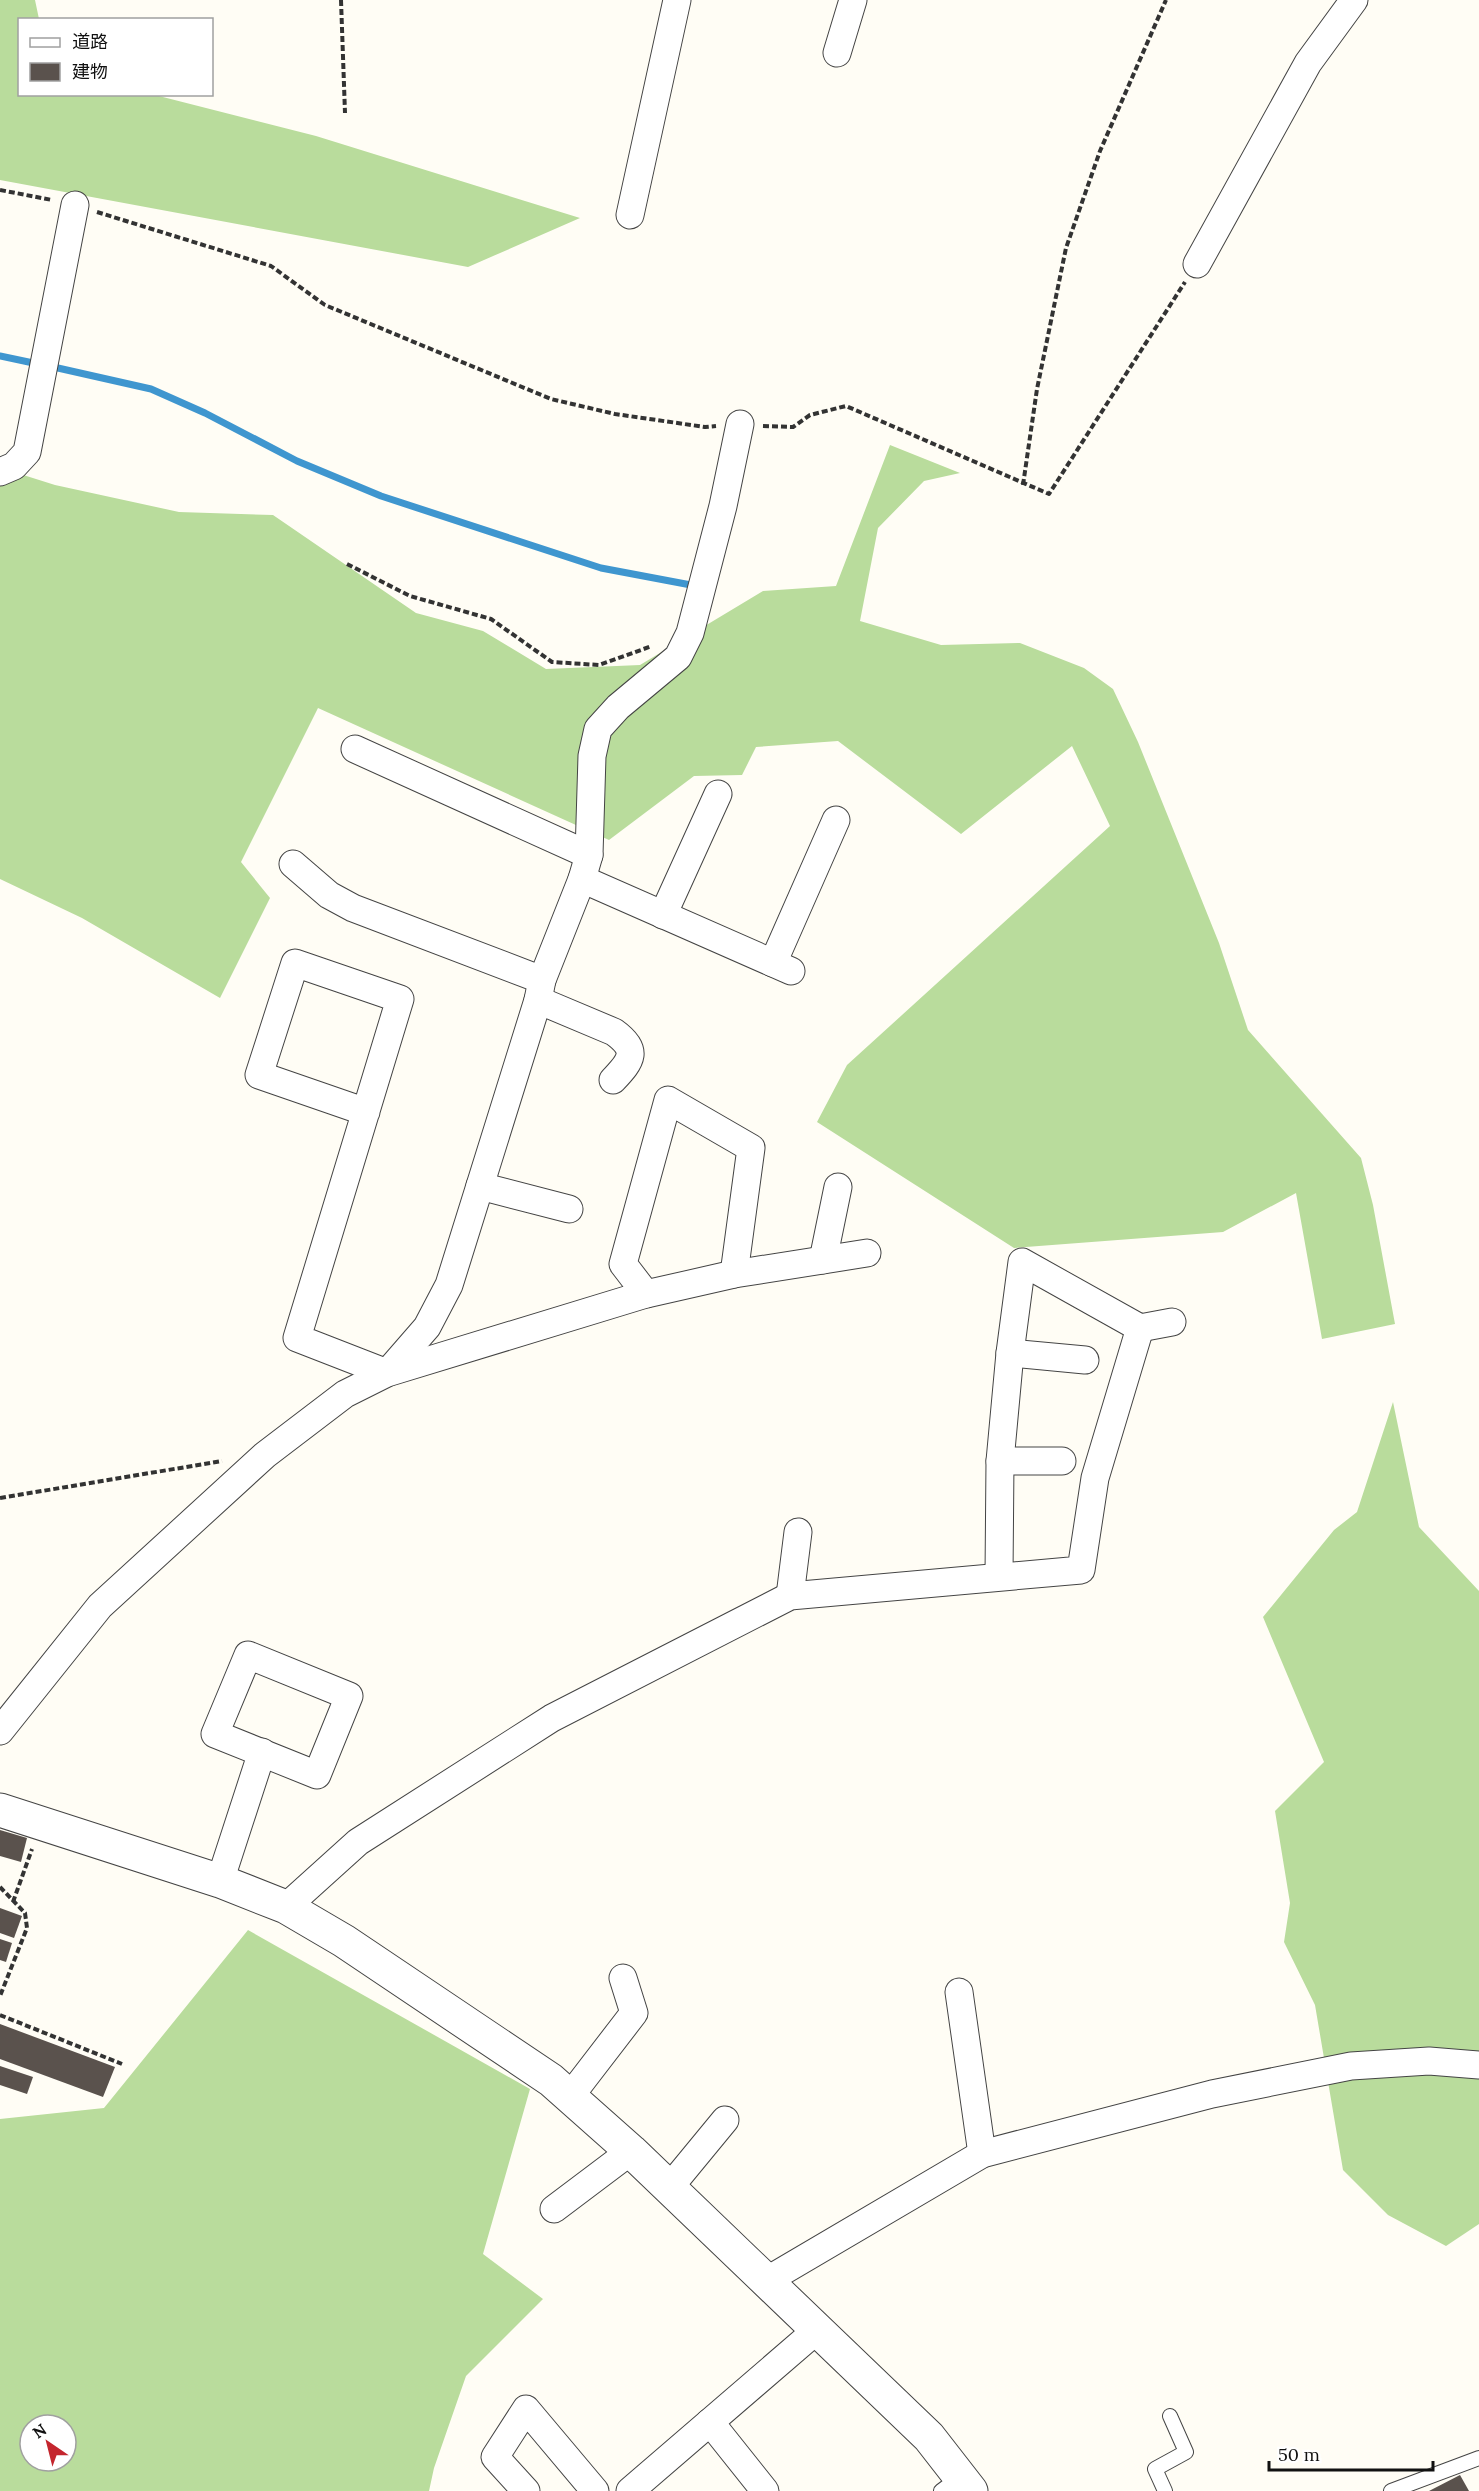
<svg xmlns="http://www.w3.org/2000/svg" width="1479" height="2491" viewBox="0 0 1479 2491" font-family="Lora,'Noto Sans JP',serif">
<rect width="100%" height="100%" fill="#fffdf5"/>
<!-- forest -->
<g fill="#b9dc9c" fill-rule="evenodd">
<polygon points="0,0 35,0 39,19 20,20 20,94 155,95 316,136 580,218 468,267 0,180"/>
<polygon points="890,445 960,473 924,481 878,528 860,621 941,645 1020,643 1084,668 1113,689 1138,742 1219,943 1248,1030 1361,1158 1373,1205 1395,1324 1322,1339 1296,1193 1223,1232 1014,1248 817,1122 847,1065 1110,826 1072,746 961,834 838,741 756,747 742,775 694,776 609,840 318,708 241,862 270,898 220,998 82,918 0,879 0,480 17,473 55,485 179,512 273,515 416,613 483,631 546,669 640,665 763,591 836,586"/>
<polygon points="1393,1402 1419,1527 1479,1591 1479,2224 1446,2246 1388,2215 1343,2170 1315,2005 1284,1942 1290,1903 1275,1811 1324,1762 1263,1617 1334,1530 1357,1512"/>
<path d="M248 1930 530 2089 483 2254 543 2299 466 2376 434 2468 429 2491H0V2119L104 2108ZM30 2425H66V2461H30Z"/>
</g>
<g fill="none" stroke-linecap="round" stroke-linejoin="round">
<!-- stream -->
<g stroke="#3f96cf" stroke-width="7">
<polyline points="0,356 38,364"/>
<polyline points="49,366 151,389 205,413 297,461 381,496 601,568 691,585"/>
</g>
</g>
<!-- building -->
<g fill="#5a524d">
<polygon points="0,1830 27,1838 21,1862 0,1856"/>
<polygon points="0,1908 22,1916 14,1938 0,1933"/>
<polygon points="0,1939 12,1943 6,1962 0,1960"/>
<polygon points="0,2024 115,2067 103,2097 0,2059"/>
<polygon points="0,2066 33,2077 27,2094 0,2085"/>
<polygon points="1460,2475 1469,2491 1429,2491"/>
</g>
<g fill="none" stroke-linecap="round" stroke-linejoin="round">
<!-- service casing -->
<g stroke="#444" stroke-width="16">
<g id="service">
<polyline points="941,2491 961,2476"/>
<polyline points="1165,2491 1155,2469 1186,2452 1170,2416"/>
<polyline points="1391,2491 1479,2458"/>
</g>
</g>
<!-- minor casing -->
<g stroke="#444" stroke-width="29">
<g id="minor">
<polyline points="837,53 853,0"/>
<polyline points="630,215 677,0"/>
<polyline points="1197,264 1308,63 1354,0"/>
<polyline points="0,472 14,466 27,452 75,205"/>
<polyline points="355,749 589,855"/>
<polyline points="293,864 329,895 353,908 542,980"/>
<polyline points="582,879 791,971"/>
<polyline points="663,915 718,794"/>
<polyline points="773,963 836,820"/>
<path d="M538 1000 614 1032C639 1050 632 1060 613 1080"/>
<polyline points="366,1112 259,1075 295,963 400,999 297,1338 387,1373 427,1327 449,1285 538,1000 542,980 582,879 589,855 592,756 598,729 618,707 678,657 690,633 723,506 740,424"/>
<polyline points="480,1186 569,1209"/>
<polyline points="823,1260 838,1187"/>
<polyline points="646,1294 623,1264 668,1100 751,1148 734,1274"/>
<polyline points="1010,1353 1085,1360"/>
<polyline points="1000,1461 1062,1461"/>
<polyline points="999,1576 1000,1461 1010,1353 1022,1262 1140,1328 1172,1322"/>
<polyline points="790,1596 798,1532"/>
<polygon points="248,1655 349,1696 317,1775 215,1734"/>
<polyline points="0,1731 100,1606 265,1455 345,1394 387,1373 646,1294 734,1274 867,1253"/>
<polyline points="220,1881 262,1752"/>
<polyline points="286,1907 358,1842 552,1718 790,1596 1081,1570 1095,1478 1140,1328"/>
<polyline points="959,1992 982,2154"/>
<polyline points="571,2095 634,2013 623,1978"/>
<polyline points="669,2188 725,2120"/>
<polyline points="554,2209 631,2151"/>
<polyline points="766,2281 982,2154 1212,2094 1351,2066 1429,2061 1479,2065"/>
<polyline points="710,2422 765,2491"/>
<polyline points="526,2491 495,2457 526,2409 595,2491"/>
<polyline points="630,2491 818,2329"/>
</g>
</g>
<!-- tertiary casing -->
<g stroke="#444" stroke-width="35">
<polyline id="tertiary" points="0,1810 220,1881 286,1907 344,1941 551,2080 631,2151 929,2437 971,2491"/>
</g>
<!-- path -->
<g stroke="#333" stroke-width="4" stroke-dasharray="6 3" stroke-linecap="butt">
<polyline points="341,0 345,113"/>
<polyline points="0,190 52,200"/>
<polyline points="97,212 271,266 325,305 551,399 615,414 705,427 716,426"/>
<polyline points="763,426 793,427 810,415 846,406 1049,494 1185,282"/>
<polyline points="1023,485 1037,389 1066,248 1100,151 1166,0"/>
<polyline points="347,564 410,596 491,619 552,662 599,665 652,646"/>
<polyline points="0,1498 222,1461"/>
<polyline points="0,1887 25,1913 27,1928 0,1996"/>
<polyline points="13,1902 32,1849"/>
<polyline points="0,2015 122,2064"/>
</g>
<!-- service -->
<use href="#service" stroke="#fff" stroke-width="14"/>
<!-- minor -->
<use href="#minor" stroke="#fff" stroke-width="27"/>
<!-- tertiary -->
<use href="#tertiary" stroke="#fff" stroke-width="33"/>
</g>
<!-- legend -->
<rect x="18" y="18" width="195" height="78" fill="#ffffff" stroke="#a0a0a0" stroke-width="1.5"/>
<rect x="30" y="38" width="30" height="9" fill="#ffffff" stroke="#a0a0a0" stroke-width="1.5"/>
<text x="72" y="48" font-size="18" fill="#111111">道路</text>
<rect x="30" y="63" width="30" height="18" fill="#5a524d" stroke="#a0a0a0" stroke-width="1.5"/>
<text x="72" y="78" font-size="18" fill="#111111">建物</text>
<!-- north arrow -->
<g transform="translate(48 2443) rotate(325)"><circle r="28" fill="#ffffff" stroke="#a0a0a0" stroke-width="1.5"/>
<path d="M0-4.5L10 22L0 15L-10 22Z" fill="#c4262e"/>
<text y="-9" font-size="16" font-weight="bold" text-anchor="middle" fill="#111111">N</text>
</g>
<!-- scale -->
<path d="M1269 2461v9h164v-9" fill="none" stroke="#111111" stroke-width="3"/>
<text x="1278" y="2461" font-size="18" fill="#111111" stroke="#ffffff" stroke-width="4.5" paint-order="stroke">50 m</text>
</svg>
